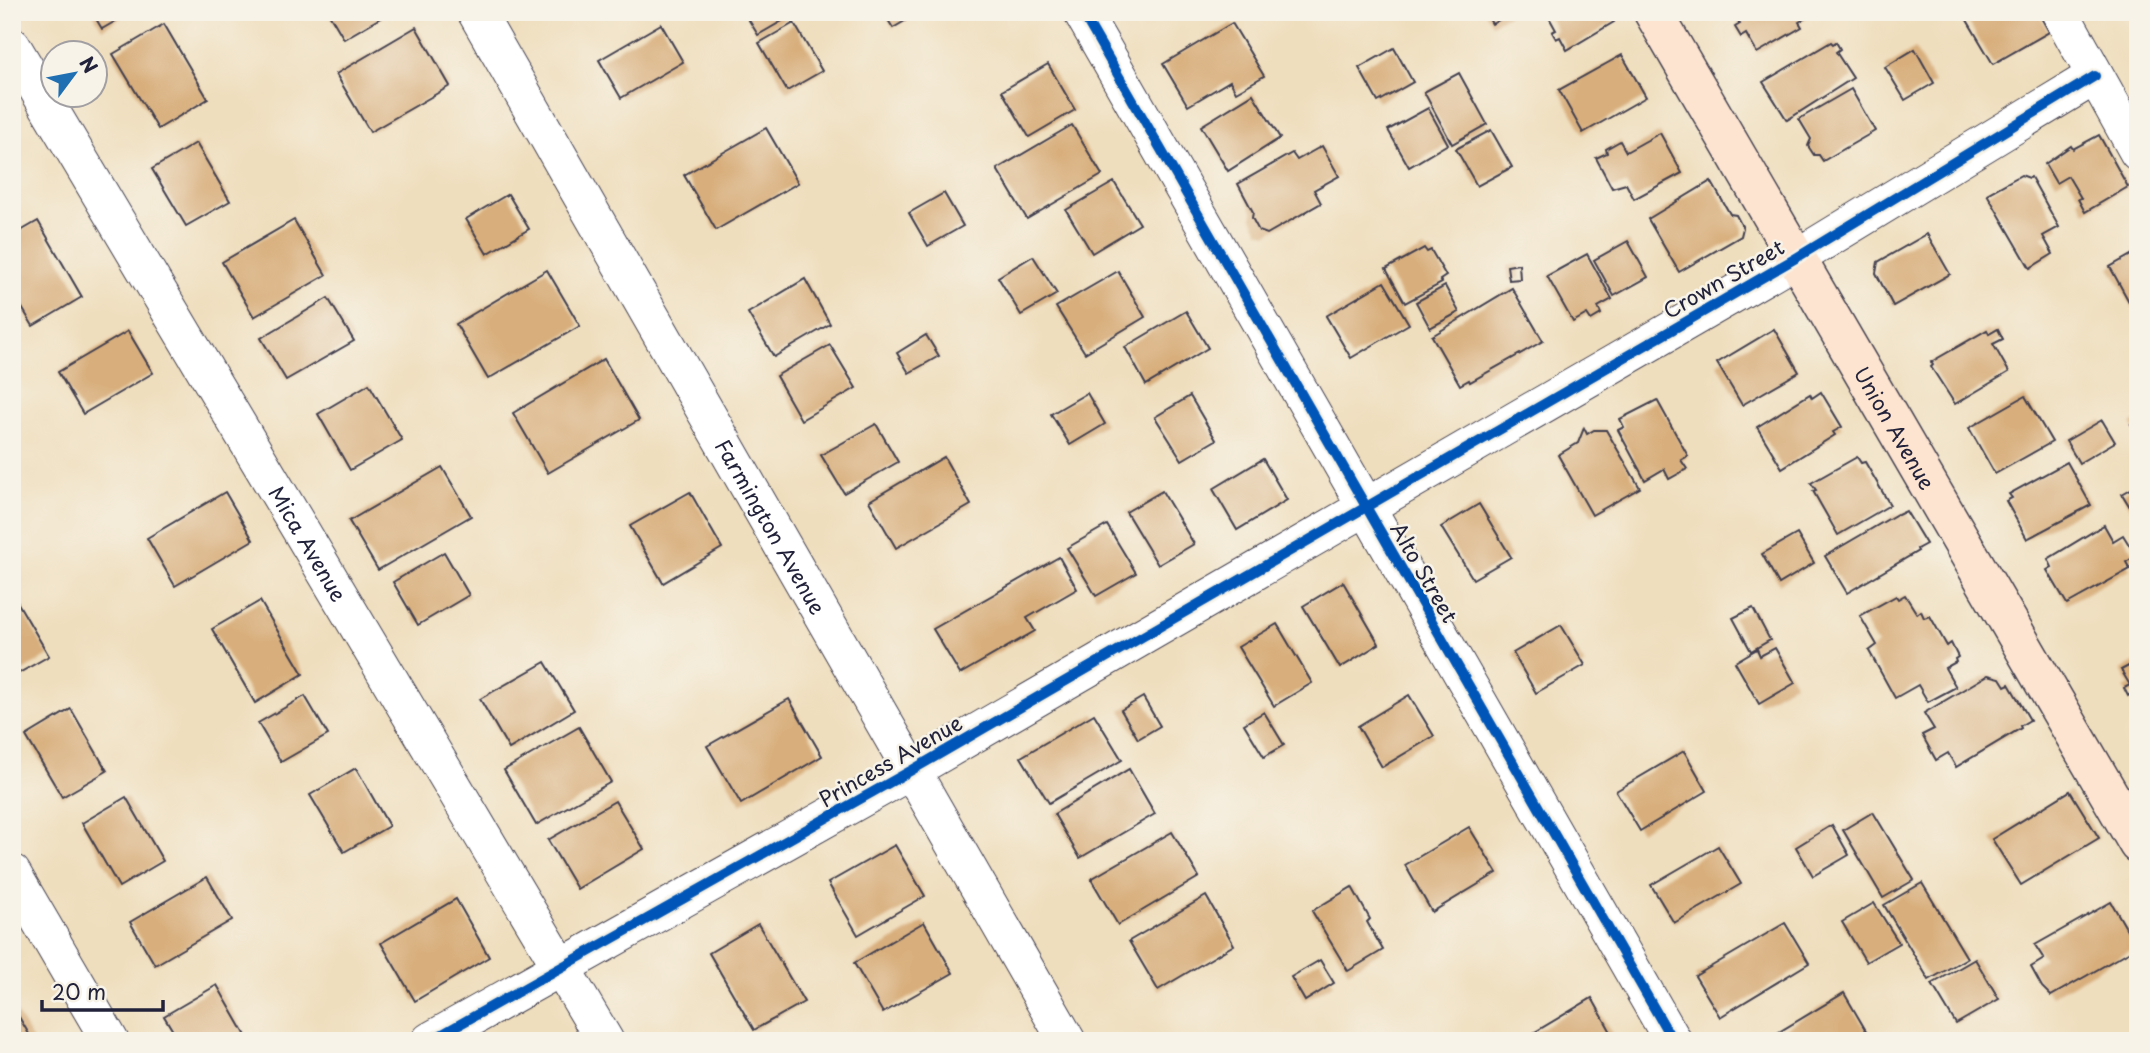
<svg xmlns="http://www.w3.org/2000/svg" width="2150" height="1053" viewBox="0 0 2150 1053" font-family="'Playpen Sans',sans-serif">
<rect width="100%" height="100%" fill="#f7f3e8"/>
<filter id="ink" filterUnits="userSpaceOnUse"><feTurbulence type="fractalNoise" baseFrequency=".0143" numOctaves="2"/><feDisplacementMap in="SourceGraphic" scale="14" xChannelSelector="R" yChannelSelector="G"/><feConvolveMatrix kernelMatrix="1 2 1 2 8 2 1 2 1" color-interpolation-filters="sRGB"/></filter>
<filter id="wash" filterUnits="userSpaceOnUse"><feTurbulence type="fractalNoise" baseFrequency=".00686" numOctaves="4" result="noise"/><feDisplacementMap in="SourceGraphic" scale="28" xChannelSelector="R" yChannelSelector="G"/><feGaussianBlur stdDeviation="1.57" result="paint"/><feColorMatrix in="noise" values="0 0 0 0 0 0 0 0 0 0 0 0 0 0 0 0 0 1.4 0 .05"/><feComposite in="paint" operator="in"/></filter>
<g filter="url(#wash)">
<rect width="100%" height="100%" fill="#efdebd"/>
<g id="blocks">
<!-- building -->
<g fill="#d8ae7c">
<polygon points="92,12 131,12 102,29"/>
<polygon points="328,12 379,12 382,17 344,39"/>
<polygon points="744,12 787,12 789,17 758,35"/>
<polygon points="883,12 920,12 893,28"/>
<polygon points="1485,12 1513,12 1492,24"/>
<polygon points="1546,12 1608,12 1614,22 1567,50 1560,37 1556,39 1552,32 1556,30"/>
<polygon points="1746,12 1809,12 1811,15 1799,22 1802,27 1757,53 1746,34 1741,37 1735,27 1740,24 1736,18"/>
<polygon points="1981,12 2038,12 2049,32 1993,64 1967,20"/>
<polygon points="794,23 822,71 787,91 759,43"/>
<polygon points="1232,23 1264,76 1236,92 1230,81 1188,106 1163,64"/>
<polygon points="164,24 208,99 158,129 113,54"/>
<polygon points="661,24 683,62 621,98 599,60"/>
<polygon points="416,27 450,86 370,132 336,74"/>
<polygon points="1831,42 1833,44 1836,42 1840,49 1836,52 1853,78 1787,120 1763,82"/>
<polygon points="1394,48 1413,82 1378,102 1359,68"/>
<polygon points="1915,49 1934,83 1905,100 1885,67"/>
<polygon points="1622,55 1646,97 1583,133 1559,90"/>
<polygon points="1048,64 1075,110 1029,137 1002,91"/>
<polygon points="1459,73 1487,124 1452,144 1424,92"/>
<polygon points="1851,89 1875,131 1823,161 1819,155 1814,155 1808,146 1811,139 1799,119"/>
<polygon points="1253,94 1280,138 1228,171 1201,126"/>
<polygon points="1428,108 1448,144 1409,167 1388,130"/>
<polygon points="1072,125 1102,175 1027,219 997,169"/>
<polygon points="766,128 798,183 716,230 684,175"/>
<polygon points="1491,130 1512,167 1477,186 1456,149"/>
<polygon points="1660,133 1682,173 1634,199 1626,184 1612,188 1596,158 1607,153 1606,149 1620,141 1626,152"/>
<polygon points="2099,135 2128,187 2085,212 2078,199 2081,198 2068,176 2056,183 2045,164 2071,146 2073,149"/>
<polygon points="196,143 230,201 186,226 152,169"/>
<polygon points="1322,146 1339,176 1314,190 1321,203 1267,234 1259,231 1252,218 1253,212 1238,184 1292,153 1297,160"/>
<polygon points="2021,175 2029,178 2031,177 2059,227 2043,236 2053,254 2030,268 1987,194"/>
<polygon points="1711,181 1730,214 1736,215 1743,228 1741,236 1679,272 1648,219"/>
<polygon points="1114,182 1140,224 1092,253 1066,210"/>
<polygon points="944,193 963,226 928,246 909,213"/>
<polygon points="508,194 529,229 487,254 466,219"/>
<polygon points="294,220 326,275 254,317 222,262"/>
<polygon points="38,221 82,297 33,326 12,291 12,236"/>
<polygon points="1927,234 1950,274 1893,306 1876,273 1878,262"/>
<polygon points="1628,241 1648,277 1614,296 1594,260"/>
<polygon points="1424,248 1427,252 1431,250 1446,276 1440,280 1442,283 1405,303 1386,269"/>
<polygon points="2138,251 2138,306 2133,309 2110,267"/>
<polygon points="1587,254 1612,299 1598,307 1601,314 1591,320 1587,314 1573,322 1547,276"/>
<polygon points="1033,256 1057,294 1021,315 998,277"/>
<polygon points="1519,264 1520,279 1509,280 1507,266"/>
<polygon points="547,270 580,326 488,379 456,324"/>
<polygon points="1118,271 1145,317 1085,353 1056,307"/>
<polygon points="805,279 830,324 774,357 748,313"/>
<polygon points="1384,282 1409,324 1351,358 1326,316"/>
<polygon points="1445,286 1459,312 1430,328 1416,302"/>
<polygon points="1512,288 1543,341 1470,382 1469,380 1460,385 1432,336"/>
<polygon points="328,298 354,341 286,380 261,338"/>
<polygon points="1186,311 1208,348 1146,385 1125,347"/>
<polygon points="1774,329 1799,372 1742,405 1717,363"/>
<polygon points="1998,329 2003,339 1993,344 2009,372 1955,404 1931,367 1933,365 1931,362 1987,330 1989,334"/>
<polygon points="128,331 153,373 83,414 58,372"/>
<polygon points="926,335 939,356 909,373 897,353"/>
<polygon points="830,345 856,388 801,420 776,376"/>
<polygon points="604,359 639,420 548,473 513,413"/>
<polygon points="369,384 402,440 350,470 318,414"/>
<polygon points="1821,392 1842,427 1833,432 1835,435 1782,468 1757,427 1810,394 1812,398"/>
<polygon points="1087,393 1105,424 1070,445 1051,414"/>
<polygon points="1190,396 1216,440 1182,460 1155,417"/>
<polygon points="2025,396 2052,442 1995,474 1969,428"/>
<polygon points="1657,400 1688,456 1681,460 1687,469 1669,479 1664,469 1645,480 1618,430 1624,427 1620,419"/>
<polygon points="2102,420 2115,442 2079,463 2066,441"/>
<polygon points="2138,420 2138,435 2131,424"/>
<polygon points="876,424 898,462 844,493 821,455"/>
<polygon points="1584,428 1587,434 1594,430 1606,430 1640,488 1592,515 1558,455 1578,443"/>
<polygon points="944,457 971,505 896,548 869,501"/>
<polygon points="1857,457 1861,463 1865,462 1890,505 1838,535 1813,491 1816,490 1811,483"/>
<polygon points="1263,459 1287,500 1237,530 1213,489"/>
<polygon points="2067,462 2091,505 2027,539 2006,501 2012,498 2009,494"/>
<polygon points="442,467 471,516 378,570 349,521"/>
<polygon points="2138,485 2138,520 2122,494"/>
<polygon points="1162,491 1194,544 1158,565 1126,512"/>
<polygon points="225,492 253,540 175,586 147,538"/>
<polygon points="690,492 722,548 663,583 630,526"/>
<polygon points="1479,504 1511,557 1473,579 1441,527"/>
<polygon points="1906,511 1926,544 1917,549 1918,551 1847,593 1825,556 1897,514 1898,515"/>
<polygon points="1107,525 1136,573 1096,596 1067,548"/>
<polygon points="2104,525 2113,541 2123,535 2136,556 2126,562 2130,569 2067,604 2047,570 2052,567 2048,559"/>
<polygon points="1797,534 1814,563 1779,584 1762,554"/>
<polygon points="444,552 469,595 418,625 393,582"/>
<polygon points="1059,557 1077,589 1027,618 1035,631 960,674 933,629"/>
<polygon points="1343,582 1379,644 1340,668 1303,606"/>
<polygon points="12,593 49,656 12,677"/>
<polygon points="1905,595 1917,614 1921,611 1924,618 1930,616 1947,646 1951,643 1958,657 1955,659 1956,662 1945,668 1956,687 1928,702 1918,685 1895,698 1869,651 1877,645 1860,616 1896,596 1898,599"/>
<polygon points="260,601 303,674 255,703 212,629"/>
<polygon points="1753,608 1770,640 1751,651 1733,618"/>
<polygon points="1277,624 1312,683 1274,706 1238,647"/>
<polygon points="1561,625 1585,665 1536,693 1513,653"/>
<polygon points="1775,648 1795,683 1759,704 1735,662 1757,649 1760,656"/>
<polygon points="2138,661 2138,700 2133,692 2128,696 2124,688 2130,685 2121,670"/>
<polygon points="545,662 574,710 509,749 480,699"/>
<polygon points="1988,675 2000,678 2005,686 2009,684 2030,720 2020,726 2021,728 1956,767 1948,753 1936,760 1922,735 1934,729 1924,713"/>
<polygon points="1409,695 1434,736 1382,767 1358,726"/>
<polygon points="305,696 328,735 281,762 258,723"/>
<polygon points="1143,697 1160,726 1138,739 1121,710"/>
<polygon points="789,699 822,756 741,804 707,746"/>
<polygon points="71,709 107,771 62,797 26,736"/>
<polygon points="1264,712 1284,745 1264,757 1244,724"/>
<polygon points="1094,714 1122,760 1049,803 1021,757"/>
<polygon points="579,727 611,782 536,825 504,770"/>
<polygon points="1684,751 1707,791 1640,831 1616,791"/>
<polygon points="356,768 389,826 344,852 310,795"/>
<polygon points="1129,769 1155,814 1080,858 1054,814"/>
<polygon points="2070,791 2099,838 2021,885 1992,839"/>
<polygon points="126,797 163,861 119,887 82,823"/>
<polygon points="615,801 644,849 577,889 548,840"/>
<polygon points="1873,812 1914,880 1883,898 1843,830"/>
<polygon points="1832,825 1849,855 1813,876 1796,847"/>
<polygon points="1469,827 1497,873 1432,912 1405,865"/>
<polygon points="1172,832 1199,877 1118,925 1091,879"/>
<polygon points="895,845 925,896 858,935 828,883"/>
<polygon points="1718,846 1741,884 1674,923 1651,885"/>
<polygon points="207,877 232,920 155,965 130,922"/>
<polygon points="1922,883 1967,958 1929,980 1884,905"/>
<polygon points="1352,887 1370,919 1367,922 1383,950 1348,971 1312,911"/>
<polygon points="1206,896 1234,945 1158,990 1129,941"/>
<polygon points="456,899 489,957 415,1001 381,943"/>
<polygon points="2111,902 2137,947 2051,996 2042,987 2031,967 2044,959 2035,945"/>
<polygon points="1874,903 1899,943 1866,962 1842,922"/>
<polygon points="924,922 953,973 883,1013 854,963"/>
<polygon points="1785,923 1809,963 1720,1017 1695,976"/>
<polygon points="758,924 804,1002 754,1030 709,953"/>
<polygon points="1975,959 1999,999 1956,1024 1932,984"/>
<polygon points="1320,960 1334,983 1305,1001 1291,977"/>
<polygon points="217,985 249,1041 179,1041 164,1016"/>
<polygon points="1844,993 1872,1041 1764,1041"/>
<polygon points="1592,998 1616,1041 1520,1041"/>
<polygon points="12,1005 33,1041 12,1041"/>
</g>
</g>
</g>
<g filter="url(#ink)">
<use href="#blocks" fill-opacity="0" stroke="#413e4e" stroke-width="2"/>
<g fill="none" stroke-linecap="round" stroke-linejoin="round">
<!-- street casing -->
<g stroke="#413e4e" stroke-width="39">
<g id="street">
<path id="s1" d="M476 12 1067 1041"/>
<polyline points="1082,12 1673,1041"/>
<polyline points="2060,12 2138,152"/>
<path id="s2" d="M12 46 605 1041"/>
<polyline points="12,873 110,1041"/>
<polyline points="430,1041 912,770 1796,258 2095,76"/>
</g>
</g>
<!-- secondary casing -->
<g stroke="#413e4e" stroke-width="41">
<g id="secondary">
<path id="s3" d="M1653 12 2138 844"/>
</g>
</g>
<!-- street -->
<use href="#street" stroke="#fff" stroke-width="37"/>
<!-- secondary -->
<use href="#secondary" stroke="#fde4d0" stroke-width="38"/>
<!-- cycleway casing -->
<g stroke="#f7f3e8" stroke-width="15">
<g id="cycleway">
<polyline points="1082,12 1673,1041"/>
<polyline points="430,1041 912,770 1796,258 2095,76"/>
</g>
</g>
<!-- cycleway -->
<use href="#cycleway" stroke="#0057b8" stroke-width="10"/>
</g>
</g>
<g text-anchor="middle" dominant-baseline="central" stroke-width="5" stroke-linejoin="round" paint-order="stroke">
<!-- street labels -->
<g font-size="21" fill="#22223b" stroke="#f7f3e8">
<text transform="translate(1723 278) rotate(-30)">Crown Street</text>
<text stroke="none"><textPath href="#s3" startOffset="481">Union Avenue</textPath></text>
<text stroke="none"><textPath href="#s1" startOffset="593">Farmington Avenue</textPath></text>
<text stroke="none"><textPath href="#s2" startOffset="579">Mica Avenue</textPath></text>
<text transform="translate(1425 572) rotate(60)">Alto Street</text>
<text transform="translate(890 760) rotate(-30)">Princess Avenue</text>
</g>
</g>
<!-- margin -->
<rect width="2150" height="1053" fill="none" stroke="#f7f3e8" stroke-width="42"/>
<!-- north arrow -->
<g transform="translate(74 74) rotate(58)"><circle r="33" fill="#f7f3e8" stroke="#a29fa3" stroke-width="2"/>
<path d="M0-5L12 26L0 18L-12 26Z" fill="#1f6fb2"/>
<text y="-10" font-size="19" font-weight="bold" text-anchor="middle" fill="#22223b">N</text>
</g>
<!-- scale -->
<path d="M42 1000v10h121v-10" fill="none" stroke="#22223b" stroke-width="3.5"/>
<text x="52" y="1000" font-size="21" fill="#22223b" stroke="#f7f3e8" stroke-width="5" paint-order="stroke">20 m</text>
</svg>
